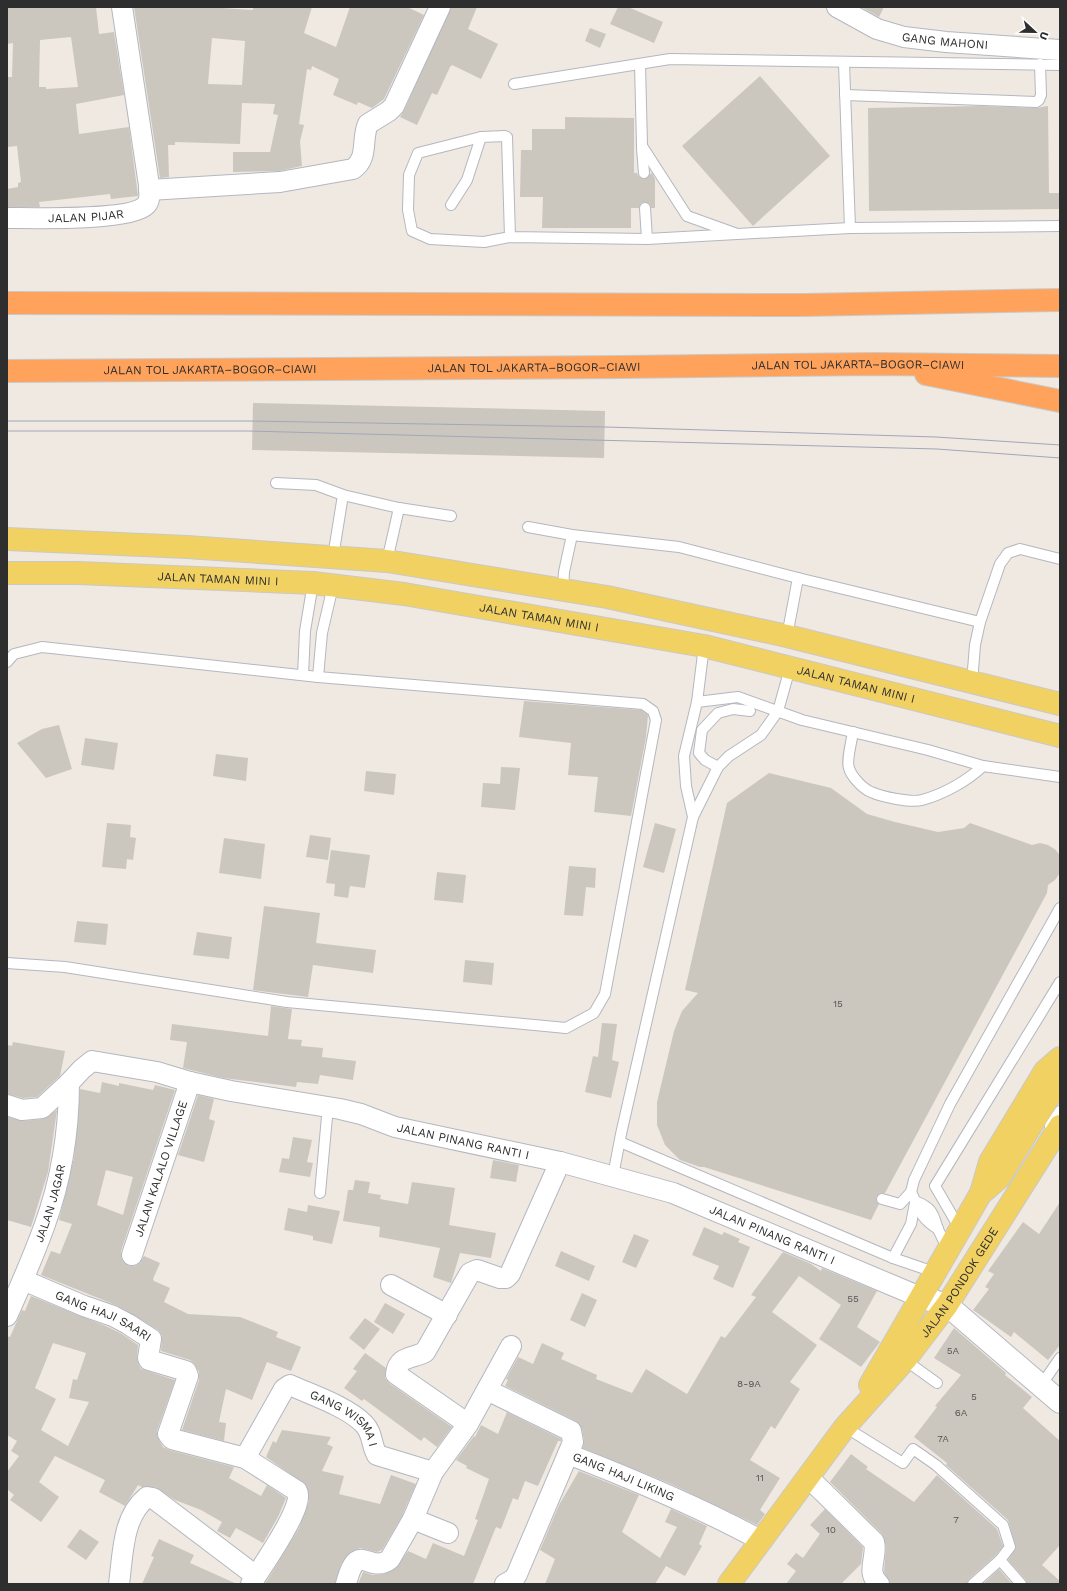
<svg xmlns="http://www.w3.org/2000/svg" width="1067" height="1591" viewBox="0 0 1067 1591" font-family="'Work Sans',sans-serif">
<rect width="100%" height="100%" fill="#efe9e1"/>
<!-- building -->
<g fill="#cbc7bf" fill-rule="evenodd">
<path d="M7 7H96L99 34 114 32 124 95 76 104 79 134 129 127 138 196 111 199 110 194 39 202 40 207H7V189L18 187V183L21 182 17 146 7 147V77H12L13 43 7 44ZM71 37 78 87 46 89V87H39L40 40Z"/>
<path d="M134 7H206L253 10V7H312L304 33 336 47 350 7H407L424 15 384 99 372 108 358 102 357 105 333 95 339 79 312 66 311 70 307 69 299 124 304 125 300 141 302 166 279 171 233 172V152H270L278 115 273 114 275 104 242 103 240 144 175 142V145H168L169 177 160 178ZM212 38 245 41 242 85 208 84Z"/>
<polygon points="451,7 477,7 468,29 498,44 481,79 452,65 450,67 437,95 432,93 417,125 400,117 404,111"/>
<polygon points="618,7 628,7 663,22 654,43 610,24"/>
<polygon points="861,7 884,7 879,17"/>
<polygon points="590,28 606,34 600,48 585,41"/>
<polygon points="760,76 830,156 753,226 682,146"/>
<polygon points="981,106 1036,108 1048,106 1049,193 1060,193 1060,209 869,211 868,108"/>
<polygon points="565,117 634,118 634,173 637,173 639,177 644,179 652,173 655,179 655,208 651,208 650,204 645,202 641,203 639,208 631,208 631,228 542,228 543,197 520,197 521,150 532,150 532,129 565,129"/>
<polygon points="253,403 605,411 604,458 252,450"/>
<polygon points="524,701 641,710 648,715 646,737 631,816 594,812 598,777 568,775 571,743 519,737"/>
<polygon points="59,725 72,769 46,778 17,743 42,729"/>
<polygon points="85,738 118,743 114,770 81,765"/>
<polygon points="216,754 248,758 246,781 213,776"/>
<polygon points="501,767 520,768 515,810 481,807 483,783 500,784"/>
<polygon points="366,771 396,774 394,795 364,791"/>
<polygon points="769,773 831,788 867,814 895,822 938,832 964,828 970,823 1032,845 1040,843 1048,845 1056,850 1060,856 1060,873 1055,880 1048,885 1047,893 885,1193 880,1193 876,1197 876,1201 879,1204 871,1220 704,1167 700,1167 680,1160 665,1145 657,1125 657,1102 674,1031 682,1011 698,993 685,990 727,803"/>
<polygon points="107,823 131,825 130,837 136,838 133,860 127,859 126,869 102,867"/>
<polygon points="655,823 676,829 664,873 643,867"/>
<polygon points="310,835 331,838 328,860 306,857"/>
<polygon points="224,838 265,844 261,879 219,873"/>
<polygon points="331,850 370,855 365,888 350,886 348,898 334,896 335,884 326,883"/>
<polygon points="569,866 596,868 595,888 586,887 583,916 564,915"/>
<polygon points="437,872 466,875 463,903 434,900"/>
<polygon points="264,906 320,913 316,943 376,950 373,973 313,965 308,997 253,990"/>
<polygon points="77,921 108,924 106,945 74,942"/>
<polygon points="197,932 232,937 229,959 193,955"/>
<polygon points="465,960 494,963 492,985 463,982"/>
<polygon points="271,1006 292,1009 288,1039 302,1040 301,1046 323,1048 322,1057 356,1061 353,1080 320,1075 318,1084 297,1082 296,1087 223,1078 183,1068 187,1042 170,1040 172,1024 268,1036"/>
<polygon points="602,1023 617,1024 612,1060 619,1062 611,1098 585,1092 593,1056 598,1057"/>
<polygon points="13,1042 65,1051 60,1076 37,1097 23,1098 7,1094 7,1045 12,1046"/>
<path d="M102 1082 119 1086V1083L153 1090 155 1085 175 1090 121 1251V1257L123 1262 129 1266H135L140 1263 144 1256 160 1263 153 1279 154 1281 170 1288 164 1302 188 1314 240 1317 278 1332 276 1337 301 1347 291 1371 267 1362 252 1400 226 1389 219 1422 226 1423 224 1441 182 1430 199 1380V1372L194 1363 190 1360 161 1351 162 1335 158 1330 118 1306 41 1275 51 1251 60 1254 72 1224 59 1220 74 1158 80 1089 100 1093ZM106 1170 133 1177 123 1215 97 1205Z"/>
<polygon points="198,1095 214,1099 209,1119 215,1121 204,1162 178,1155"/>
<polygon points="57,1110 48,1172 31,1227 7,1220 7,1117 23,1121 43,1119"/>
<polygon points="293,1137 312,1140 307,1162 313,1163 310,1177 279,1172 282,1158 289,1159"/>
<polygon points="493,1160 519,1165 516,1182 490,1178"/>
<polygon points="355,1180 370,1182 368,1193 381,1195 380,1199 408,1204 412,1182 455,1188 449,1225 496,1233 491,1258 460,1253 451,1283 433,1277 440,1248 379,1237 380,1227 343,1221 348,1190 353,1190"/>
<polygon points="1060,1202 1060,1345 1048,1360 1014,1332 1011,1337 973,1310 989,1289 985,1287 994,1274 988,1271 1023,1222 1039,1234"/>
<polygon points="308,1205 340,1211 332,1244 313,1240 313,1236 284,1230 288,1208 307,1212"/>
<polygon points="704,1227 722,1235 724,1232 740,1239 738,1242 750,1247 733,1288 713,1279 719,1266 692,1255"/>
<polygon points="634,1234 649,1240 636,1268 622,1262"/>
<polygon points="561,1251 595,1266 589,1281 555,1266"/>
<polygon points="783,1252 811,1264 821,1271 822,1268 877,1291 857,1327 880,1342 861,1367 819,1339 841,1305 799,1276 772,1312 817,1345 790,1382 800,1389 775,1429 771,1426 750,1460 780,1478 760,1510 765,1514 757,1525 671,1484 583,1448 584,1440 582,1429 576,1421 505,1386 508,1380 506,1379 518,1357 533,1364 542,1343 564,1353 561,1359 597,1375 596,1379 632,1393 646,1369 687,1394 721,1336 725,1338 756,1297 751,1295"/>
<polygon points="582,1293 597,1300 585,1327 570,1320"/>
<path d="M31 1296 108 1327 122 1334 138 1345 137 1357 138 1363 141 1369 175 1380 157 1431V1436L163 1447 169 1450 234 1467 229 1478 261 1496 267 1485 286 1498 278 1517 263 1543 236 1528 230 1538 217 1531 222 1522 201 1510 175 1500 155 1487H142L138 1485 125 1506 99 1492 105 1480 55 1456 39 1482 59 1497 41 1522 10 1500 14 1495 7 1489V1472L19 1456 11 1451 17 1441 7 1435V1336L10 1337 22 1310 25 1311ZM53 1343 86 1353 77 1380 73 1379 69 1398 89 1402 68 1446 41 1430 56 1399 35 1388Z"/>
<polygon points="385,1303 405,1314 393,1334 374,1322"/>
<polygon points="365,1318 380,1329 364,1350 349,1338"/>
<polygon points="954,1328 1006,1373 1005,1375 1032,1397 1023,1408 1060,1441 1060,1545 1042,1565 1060,1581 1060,1584 1027,1584 1026,1580 1008,1560 1016,1548 1008,1520 946,1465 947,1463 914,1437 937,1407 935,1406 961,1375 934,1358"/>
<polygon points="365,1353 386,1368 385,1378 389,1383 452,1427 437,1447 424,1437 421,1441 364,1399 362,1401 344,1388 357,1371 353,1369"/>
<polygon points="507,1412 561,1439 561,1441 558,1441 538,1486 525,1481 518,1500 513,1498 501,1529 496,1527 473,1584 358,1584 363,1572 373,1575 383,1574 395,1569 408,1551 426,1559 433,1543 464,1556 478,1520 475,1519 489,1479 466,1468 467,1466 456,1460 474,1436 475,1437 481,1425 498,1434"/>
<polygon points="282,1430 331,1437 327,1444 333,1447 322,1471 344,1476 339,1494 380,1504 391,1475 416,1484 401,1518 382,1550 377,1552 360,1548 349,1553 341,1564 335,1584 265,1584 299,1528 309,1501 306,1485 266,1457 273,1441 276,1443"/>
<polygon points="851,1454 868,1467 866,1469 914,1502 937,1475 997,1529 1003,1546 995,1556 969,1579 967,1584 890,1584 884,1572 886,1546 882,1534 830,1482"/>
<polygon points="579,1471 639,1495 622,1532 660,1558 677,1527 665,1522 671,1509 707,1526 699,1544 702,1546 685,1576 666,1566 655,1584 545,1584 555,1559 540,1550 559,1505"/>
<polygon points="825,1509 863,1547 861,1564 841,1584 786,1584 796,1571 787,1564 796,1553 803,1558 820,1534 810,1525"/>
<polygon points="80,1529 99,1542 86,1560 67,1547"/>
<polygon points="159,1539 194,1555 190,1563 237,1584 142,1584 154,1557 151,1556"/>
<polygon points="999,1569 1012,1584 983,1584"/>
</g>
<g fill="none" stroke-linecap="round" stroke-linejoin="round">
<!-- service casing -->
<g stroke="#b4b7c1" stroke-width="12">
<g id="service">
<polyline points="844,63 850,228 1060,226"/>
<polyline points="640,64 642,146 687,216 737,234 850,228"/>
<polyline points="514,84 670,59 1060,65"/>
<polyline points="845,95 1036,102 1039,100 1041,95 1040,64"/>
<polyline points="642,148 644,173"/>
<polyline points="451,205 467,180 481,137"/>
<polyline points="645,208 647,239"/>
<polyline points="510,237 484,242 430,239 412,231 408,210 409,175 418,153 481,137 505,136 507,137 510,237 647,239 737,234"/>
<polyline points="276,483 316,485 343,495 399,508 451,516"/>
<polyline points="528,527 572,535 679,547 798,578 980,622 975,645 972,682"/>
<polyline points="333,557 343,495"/>
<polyline points="387,561 399,508"/>
<polyline points="563,590 564,572 572,535"/>
<polyline points="980,622 1000,564 1008,553 1020,549 1060,559"/>
<polyline points="787,636 798,578"/>
<polyline points="7,662 14,654 42,647 318,677 643,704 653,711 656,720 605,994 594,1013 566,1028 287,1002 65,967 7,963"/>
<polyline points="303,675 305,631 313,583"/>
<polyline points="318,677 322,633 333,586"/>
<polyline points="697,702 738,697 802,720 928,750 983,766 1060,777"/>
<path d="M853 732C852 740 846 761 849 768 851 776 863 789 871 792 882 797 911 803 922 800 944 794 967 781 983 766"/>
<polyline points="718,767 705,760 699,753 702,730 718,713 733,709 750,711"/>
<polyline points="693,817 718,767 729,756 761,735 778,711 790,668"/>
<polyline points="1050,1126 1060,1111"/>
<polyline points="620,1142 893,1258 934,1272"/>
<polyline points="613,1176 621,1134 693,817 686,786 684,756 697,702 704,646"/>
<polyline points="911,1192 914,1180 950,1104 1060,908"/>
<polyline points="320,1193 328,1106"/>
<path d="M882 1199 900 1204 911 1192C920 1210 919 1217 938 1229"/>
<path d="M915 1201C933 1208 933 1214 938 1229 941 1236 945 1243 948 1250"/>
<polyline points="960,1229 935,1186 1060,982"/>
<polyline points="893,1258 911,1224 915,1203"/>
<polyline points="905,1360 937,1383"/>
<polyline points="1042,1384 1060,1358"/>
<polyline points="845,1427 903,1463 913,1449 936,1465 1003,1525 1010,1547 1000,1560 973,1584"/>
<polyline points="1000,1560 1021,1584"/>
</g>
</g>
<!-- minor casing -->
<g stroke="#b4b7c1" stroke-width="22">
<g id="minor">
<path id="s1" d="M837 7 877 29 904 37 946 42 1060 50"/>
<path d="M149 190 280 182 353 169C369 158 361 139 368 124L389 111 394 106 440 7"/>
<path id="s2" d="M7 218C32 218 132 221 146 205 151 200 149 191 149 185L122 7"/>
<path id="s3" d="M7 1105 22 1110 42 1108 69 1083 82 1069 92 1061 157 1072 190 1082 231 1091 340 1109 361 1114 395 1127 560 1162 673 1193 920 1297"/>
<path id="s4" d="M132 1255 190 1082"/>
<path id="s5" d="M23 1280 84 1306 113 1316 128 1324 151 1339 148 1358 149 1360 186 1371 188 1376 168 1434 172 1439 245 1458 297 1491C306 1505 260 1569 251 1584"/>
<polyline points="391,1285 447,1315"/>
<path id="s6" d="M7 1316C20 1287 33 1257 44 1227 61 1181 69 1132 69 1083"/>
<polyline points="487,1390 571,1431 573,1442 568,1454 517,1574 514,1579 505,1584"/>
<path d="M468 1424 396 1374C398 1355 413 1359 425 1352L470 1273 477 1270 500 1278H506L510 1274 560 1162"/>
<path id="s7" d="M568 1454C635 1480 700 1507 762 1541"/>
<path id="s8" d="M245 1458 284 1389 290 1385C312 1395 348 1407 364 1424 373 1433 371 1445 377 1455L433 1472"/>
<path d="M809 1478 874 1542C878 1557 865 1572 879 1584"/>
<polyline points="413,1519 448,1533"/>
<path d="M119 1584C123 1555 122 1517 147 1497L153 1498 256 1576"/>
<path d="M346 1584C358 1537 369 1576 390 1559L413 1519 433 1472 468 1424 511 1346"/>
</g>
</g>
<!-- tertiary casing -->
<g stroke="#b4b7c1" stroke-width="24">
<polyline id="tertiary" points="920,1297 947,1305 1060,1402"/>
</g>
<!-- primary casing -->
<g stroke="#c9c9c9" stroke-width="24">
<g id="primary">
<polyline points="7,539 187,547 387,561 607,597 787,636 1060,704"/>
<path id="s9" d="M7 573H78L313 583 404 594 704 646 1060 736"/>
<polyline points="984,1191 999,1178 1053,1090 1060,1073"/>
<polyline points="870,1385 981,1193 990,1162 1045,1071 1060,1058"/>
<path id="s10" d="M729 1584 845 1427 905 1360 947 1305 1060 1126"/>
</g>
</g>
<!-- motorway casing -->
<g stroke="#c9c9c9" stroke-width="24">
<g id="motorway">
<polyline points="7,303 804,305 1060,300"/>
<path id="s11" d="M7 371 621 367 875 364 1060 366"/>
<polyline points="926,374 1060,401"/>
</g>
</g>
<!-- service -->
<use href="#service" stroke="#fff" stroke-width="10"/>
<!-- minor -->
<use href="#minor" stroke="#fff" stroke-width="20"/>
<!-- tertiary -->
<use href="#tertiary" stroke="#fff" stroke-width="22"/>
<!-- primary -->
<use href="#primary" stroke="#f2d163" stroke-width="22"/>
<!-- motorway -->
<use href="#motorway" stroke="#ffa35c" stroke-width="22"/>
<!-- tram -->
<g stroke="#a3a6b8" stroke-width="1">
<polyline points="7,421 249,421 606,427 936,437 1060,445"/>
<polyline points="7,431 248,431 937,449 1060,458"/>
</g>
</g>
<g text-anchor="middle" dominant-baseline="central" stroke-width="4" stroke-linejoin="round" paint-order="stroke">
<!-- number labels -->
<g font-size="10" fill="#555452">
<text x="838" y="1003">15</text>
<text x="853" y="1298">55</text>
<text x="953" y="1350">5A</text>
<text x="749" y="1383">8-9A</text>
<text x="974" y="1396">5</text>
<text x="961" y="1412">6A</text>
<text x="943" y="1438">7A</text>
<text x="760" y="1477">11</text>
<text x="956" y="1519">7</text>
<text x="831" y="1529">10</text>
</g>
<!-- street labels -->
<g font-size="12" fill="#2e2e2e" stroke="#fff">
<text stroke="none"><textPath href="#s1" startOffset="115">GANG MAHONI</textPath></text>
<text stroke="none"><textPath href="#s2" startOffset="79">JALAN PIJAR</textPath></text>
<text stroke="none"><textPath href="#s11" startOffset="851">JALAN TOL JAKARTA–BOGOR–CIAWI</textPath></text>
<text stroke="none"><textPath href="#s11" startOffset="527">JALAN TOL JAKARTA–BOGOR–CIAWI</textPath></text>
<text stroke="none"><textPath href="#s11" startOffset="203">JALAN TOL JAKARTA–BOGOR–CIAWI</textPath></text>
<text stroke="none"><textPath href="#s9" startOffset="211">JALAN TAMAN MINI I</textPath></text>
<text stroke="none"><textPath href="#s9" startOffset="535">JALAN TAMAN MINI I</textPath></text>
<text stroke="none"><textPath href="#s9" startOffset="859">JALAN TAMAN MINI I</textPath></text>
<text stroke="none"><textPath href="#s3" startOffset="485">JALAN PINANG RANTI I</textPath></text>
<text stroke="none"><textPath href="#s4" startOffset="91">JALAN KALALO VILLAGE</textPath></text>
<text stroke="none"><textPath href="#s6" startOffset="121">JALAN JAGAR</textPath></text>
<text stroke="none"><textPath href="#s3" startOffset="809">JALAN PINANG RANTI I</textPath></text>
<text stroke="none"><textPath href="#s10" startOffset="380">JALAN PONDOK GEDE</textPath></text>
<text stroke="none"><textPath href="#s5" startOffset="88">GANG HAJI SAARI</textPath></text>
<text stroke="none"><textPath href="#s8" startOffset="152">GANG WISMA I</textPath></text>
<text stroke="none"><textPath href="#s7" startOffset="60">GANG HAJI LIKING</textPath></text>
</g>
</g>
<!-- border -->
<rect width="1067" height="1591" fill="none" stroke="#2e2e2e" stroke-width="16"/>
<!-- north arrow -->
<g transform="translate(1035 32) rotate(112)" stroke="#ffffff" stroke-width="3" paint-order="stroke">
<path d="M0-3L7 15L0 10L-7 15Z" fill="#2e2e2e"/>
<text y="-6" font-size="11" font-weight="bold" text-anchor="middle" fill="#2e2e2e">U</text>
</g>
</svg>
